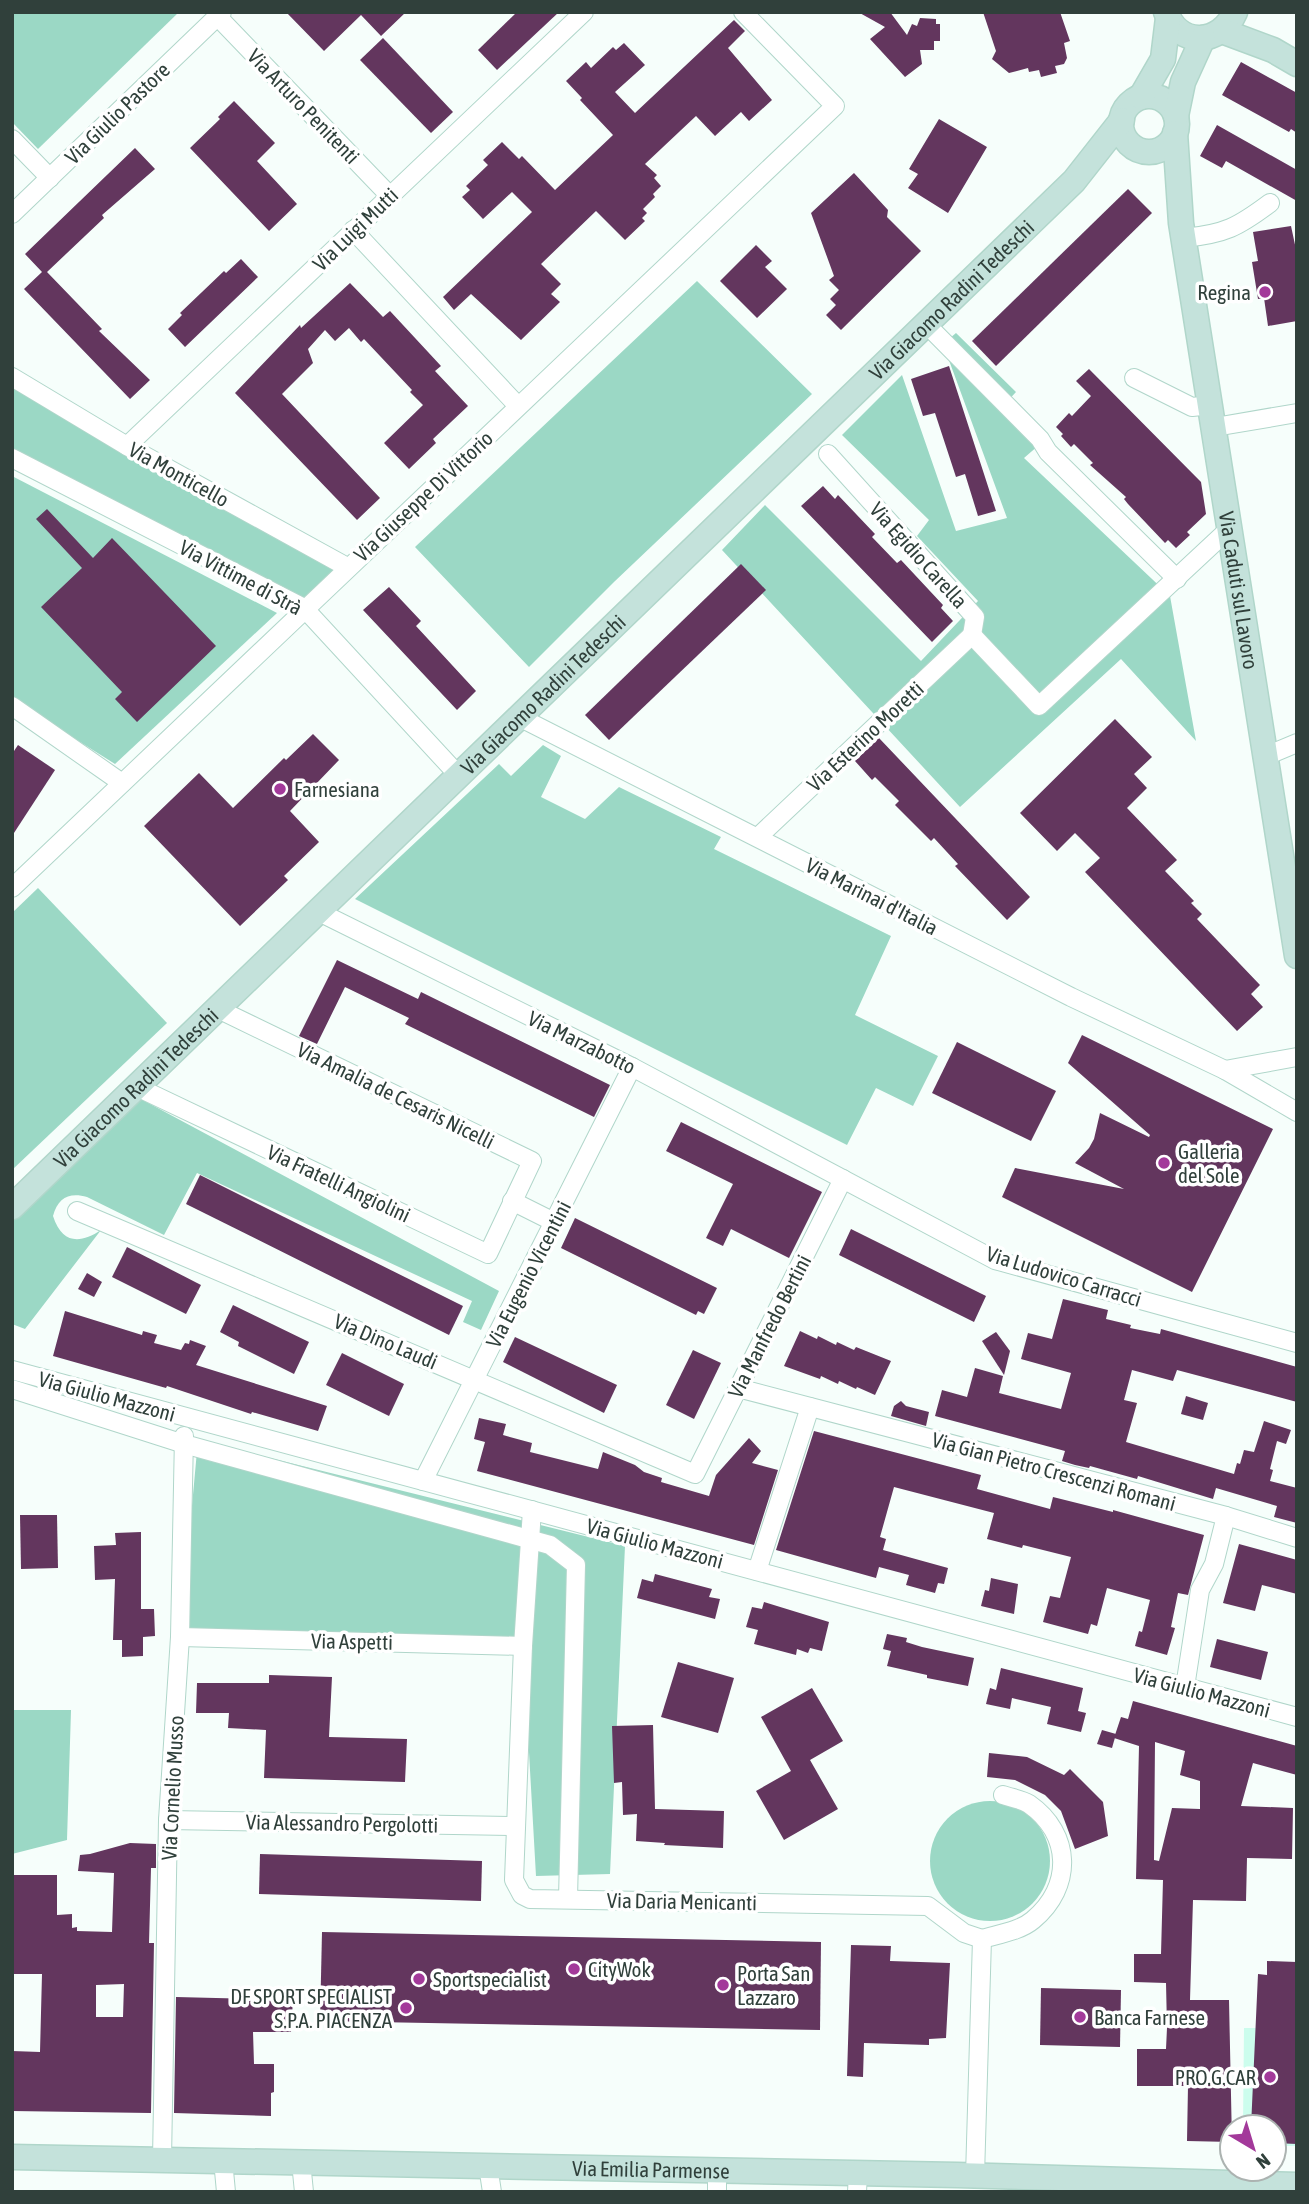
<svg xmlns="http://www.w3.org/2000/svg" width="1309" height="2204" viewBox="0 0 1309 2204" font-family="'Asap Condensed',sans-serif">
<rect width="100%" height="100%" fill="#f6fefb"/>
<!-- built -->
<polygon fill="#ccfded" points="1244,2028 1297,2028 1297,2146 1274,2146 1274,2127 1243,2127"/>
<!-- green -->
<g fill="#9bd8c5">
<polygon points="12,12 179,12 38,149 12,122"/>
<polygon points="697,281 812,394 614,582 529,667 415,547"/>
<polygon points="956,333 1016,392 1002,407 1039,445 1024,458 1170,596 1196,741 1121,659 960,807 722,550 765,505 921,661 978,601 917,536 929,520 842,435 902,375 956,531 1007,518 943,344"/>
<polygon points="12,382 334,569 304,599 12,449"/>
<polygon points="12,476 277,613 115,764 12,699"/>
<polygon points="543,745 561,756 541,797 585,819 619,787 721,837 714,849 891,936 855,1015 938,1056 913,1106 876,1088 847,1145 355,899 499,764 511,776"/>
<polygon points="38,888 167,1023 12,1170 12,913"/>
<path d="M139 1098 499 1291 481 1330 463 1322 472 1301 197 1173 164 1235 87 1197C69 1192 58 1198 53 1216 62 1244 80 1244 101 1230L25 1329 12 1324V1222Z"/>
<polygon points="198,1440 625,1546 610,1874 536,1876 523,1646 180,1637"/>
<polygon points="12,1710 71,1710 67,1840 12,1854"/>
<circle cx="990" cy="1861" r="60"/>
</g>
<!-- building -->
<g fill="#63365e" fill-rule="evenodd">
<polygon points="286,12 406,12 381,36 361,15 324,51"/>
<polygon points="517,12 559,12 497,70 478,50"/>
<polygon points="858,12 890,12 907,35 912,24 917,26 920,18 936,19 936,24 940,24 940,41 934,41 934,50 920,50 922,64 905,77 870,39 885,27"/>
<polygon points="983,12 1060,12 1070,41 1064,43 1067,58 1064,64 1055,66 1057,73 1041,77 1039,70 1029,72 1028,68 1009,73 992,59 996,51"/>
<polygon points="734,20 745,31 728,48 772,100 749,121 741,112 715,136 696,116 645,164 657,175 654,178 661,186 653,194 655,197 643,209 647,213 642,218 645,221 625,240 596,211 541,264 561,284 551,294 560,302 521,340 471,294 454,310 443,297 532,212 512,192 483,219 462,197 470,190 466,186 488,165 483,160 502,142 519,159 522,156 555,190 613,135 580,100 582,98 566,81 586,62 591,68 613,47 616,50 624,43 645,65 615,92 635,113"/>
<polygon points="383,38 453,112 431,133 360,60"/>
<polygon points="1241,62 1297,93 1297,133 1291,129 1289,132 1222,95"/>
<polygon points="234,101 275,143 257,161 297,204 269,231 190,148 220,119 218,117"/>
<polygon points="939,119 987,147 948,213 908,188 918,174 909,169"/>
<polygon points="1217,125 1297,170 1297,201 1226,161 1222,168 1200,156"/>
<polygon points="135,148 155,169 102,215 104,218 47,272 102,329 99,331 150,380 130,399 24,289 42,272 25,254"/>
<polygon points="854,173 888,210 887,217 921,251 841,330 826,315 836,305 830,299 839,290 829,280 834,276 811,213"/>
<polygon points="1128,189 1152,213 996,366 972,341"/>
<polygon points="1291,226 1297,254 1297,321 1268,326 1264,298 1258,299 1252,262 1258,261 1253,232"/>
<polygon points="756,245 772,261 765,267 787,289 757,318 720,281"/>
<polygon points="241,259 258,277 185,347 168,329 182,315 180,313 224,271 226,273"/>
<polygon points="350,283 383,317 390,311 441,366 435,371 468,406 433,439 436,443 409,469 384,443 423,405 410,392 412,390 364,339 361,342 349,328 335,341 325,330 308,349 313,363 282,394 380,498 357,520 235,393 300,325 301,328"/>
<polygon points="949,366 996,511 978,516 965,474 956,477 935,413 923,416 911,379"/>
<polygon points="1089,369 1201,482 1206,514 1187,532 1190,535 1176,548 1168,540 1165,543 1128,504 1124,499 1126,497 1090,465 1093,463 1074,444 1071,447 1061,436 1063,434 1056,427 1069,413 1072,416 1091,396 1076,381"/>
<polygon points="823,486 835,499 838,495 875,534 872,537 897,563 901,560 943,605 941,608 953,621 932,642 801,506"/>
<polygon points="47,509 93,558 112,538 216,646 137,722 115,699 122,692 41,607 82,568 36,519"/>
<polygon points="741,564 766,590 609,740 585,715"/>
<polygon points="389,587 421,621 416,626 476,691 457,710 363,610"/>
<polygon points="1115,719 1152,757 1134,774 1147,788 1127,808 1177,860 1165,871 1194,901 1191,903 1202,914 1197,919 1260,985 1251,994 1263,1007 1237,1031 1085,872 1100,858 1075,833 1057,851 1020,813"/>
<polygon points="313,734 339,760 290,811 319,842 284,876 288,880 240,926 144,826 199,773 233,808 284,758 286,760"/>
<polygon points="879,738 1030,897 1007,920 955,866 958,864 934,838 931,841 895,805 899,801 875,777 872,780 855,761"/>
<polygon points="18,745 55,770 12,836 12,754"/>
<polygon points="337,960 418,999 421,992 610,1085 594,1117 405,1024 409,1018 345,987 317,1044 299,1036"/>
<polygon points="1082,1035 1273,1129 1192,1292 1002,1197 1015,1168 1124,1189 1075,1163 1089,1148 1094,1139 1100,1113 1149,1137 1150,1135 1068,1063"/>
<polygon points="957,1042 1056,1091 1031,1141 932,1093"/>
<polygon points="681,1122 822,1192 789,1258 731,1229 723,1246 706,1238 733,1184 666,1151"/>
<polygon points="200,1175 463,1306 449,1335 186,1204"/>
<polygon points="575,1218 717,1288 704,1314 698,1311 696,1315 561,1248"/>
<polygon points="851,1229 986,1296 974,1322 839,1255"/>
<polygon points="127,1247 201,1285 186,1314 112,1277"/>
<polygon points="87,1273 102,1282 94,1297 78,1289"/>
<polygon points="1063,1299 1108,1310 1106,1319 1131,1325 1130,1328 1160,1334 1161,1329 1297,1367 1297,1402 1177,1370 1173,1381 1132,1370 1124,1400 1137,1403 1126,1442 1234,1474 1237,1463 1240,1464 1244,1450 1254,1452 1264,1421 1291,1430 1286,1444 1277,1441 1270,1469 1273,1470 1270,1481 1297,1488 1297,1523 1274,1517 1277,1506 1216,1488 1213,1499 1138,1476 1137,1479 1090,1466 1089,1468 1075,1465 1062,1461 1065,1451 935,1416 942,1390 967,1397 975,1368 1003,1376 999,1393 1061,1409 1071,1373 1021,1359 1028,1333 1052,1339"/>
<polygon points="233,1305 309,1342 294,1374 238,1346 239,1342 220,1332"/>
<polygon points="65,1311 142,1335 143,1331 157,1335 154,1343 181,1350 185,1343 189,1344 190,1340 206,1346 196,1365 327,1406 318,1431 252,1412 251,1414 167,1386 166,1388 53,1356"/>
<polygon points="800,1331 817,1339 818,1336 836,1345 837,1342 854,1350 856,1347 891,1361 875,1395 857,1387 856,1389 839,1381 838,1384 821,1376 820,1379 784,1366"/>
<polygon points="996,1332 1010,1351 1004,1375 982,1341"/>
<polygon points="515,1337 617,1385 604,1413 503,1362"/>
<polygon points="693,1350 721,1363 694,1419 666,1405"/>
<polygon points="342,1353 404,1384 389,1416 326,1385"/>
<polygon points="1186,1396 1208,1403 1203,1420 1181,1414"/>
<polygon points="901,1401 906,1406 929,1412 926,1426 891,1416 894,1406"/>
<polygon points="479,1418 506,1424 503,1435 532,1443 530,1452 598,1469 603,1452 635,1465 644,1472 662,1478 661,1482 709,1496 716,1475 749,1438 761,1451 752,1463 778,1470 754,1545 477,1471 485,1442 474,1439"/>
<polygon points="814,1431 981,1475 977,1489 1050,1509 1053,1497 1113,1512 1113,1510 1204,1535 1188,1595 1178,1593 1171,1627 1175,1628 1167,1655 1135,1646 1139,1631 1142,1632 1150,1600 1107,1588 1097,1626 1091,1624 1088,1634 1043,1622 1050,1596 1060,1598 1071,1557 1023,1545 1022,1548 987,1539 994,1513 894,1487 880,1537 886,1539 883,1550 948,1568 944,1584 938,1583 935,1593 906,1585 909,1575 879,1567 876,1578 776,1550"/>
<polygon points="20,1515 57,1515 58,1568 21,1569"/>
<polygon points="141,1532 141,1609 154,1609 155,1636 143,1637 143,1656 122,1657 122,1640 113,1640 115,1579 95,1580 94,1546 116,1545 115,1533"/>
<polygon points="1239,1544 1297,1560 1297,1594 1262,1585 1255,1611 1223,1603"/>
<polygon points="655,1574 712,1589 709,1597 720,1599 715,1619 637,1598 642,1579 653,1582"/>
<polygon points="991,1578 1018,1584 1014,1614 981,1606 985,1590 989,1591"/>
<polygon points="764,1602 829,1622 822,1651 810,1648 808,1653 797,1649 796,1655 754,1644 758,1630 746,1627 752,1607 762,1609"/>
<polygon points="887,1634 907,1638 906,1642 922,1647 974,1658 968,1686 927,1678 927,1675 887,1666 891,1651 883,1649"/>
<polygon points="1217,1639 1268,1652 1261,1680 1210,1667"/>
<polygon points="678,1662 734,1678 718,1733 661,1717"/>
<polygon points="1001,1668 1083,1688 1078,1711 1086,1713 1081,1732 1047,1724 1051,1707 1012,1698 1010,1709 986,1704 990,1688 996,1690"/>
<polygon points="269,1675 332,1677 329,1737 407,1739 405,1782 264,1778 266,1730 228,1728 229,1713 196,1713 197,1683 269,1683"/>
<polygon points="812,1688 843,1741 810,1760 838,1809 784,1840 756,1791 791,1771 761,1717"/>
<path d="M1133 1701 1297 1746V1775L1253 1763 1241 1806 1293 1808 1292 1859 1247 1858 1246 1901 1193 1900 1190 2000H1229L1232 2142 1187 2141 1188 2086H1137V2049H1166L1167 2028 1166 1983 1134 1982V1954H1161L1163 1880 1136 1879 1139 1746 1114 1738 1121 1717 1128 1719ZM1155 1742 1185 1751 1180 1775 1200 1781V1809L1172 1808 1159 1861 1154 1860Z"/>
<polygon points="653,1725 655,1809 724,1811 723,1848 664,1845 665,1843 636,1841 637,1814 623,1815 622,1782 614,1783 612,1726"/>
<polygon points="1102,1730 1116,1734 1112,1748 1097,1744"/>
<polygon points="989,1753 1027,1757 1064,1775 1070,1769 1103,1802 1108,1836 1075,1849 1061,1811 1045,1795 1015,1780 987,1777"/>
<path d="M130 1843 156 1844V1868H151L149 1943H154L151 2113 12 2111V2051L40 2052 42 1974H12V1875H57V1915L72 1914V1928L77 1927V1931L112 1932 114 1873 78 1871 80 1855 90 1854ZM124 1984 123 2017H96V1985Z"/>
<polygon points="260,1854 482,1861 481,1901 259,1894"/>
<polygon points="322,1932 821,1942 820,2030 320,2021"/>
<polygon points="851,1945 891,1946 890,1961 950,1963 946,2038 929,2039 929,2045 864,2043 863,2077 847,2076"/>
<polygon points="1267,1961 1297,1962 1297,2144 1274,2143 1274,2127 1251,2127 1258,1974 1267,1975"/>
<polygon points="1041,1988 1121,1990 1120,2047 1040,2045"/>
<polygon points="176,1997 293,2000 291,2032 253,2032 254,2064 274,2064 274,2092 271,2093 271,2116 174,2113"/>
</g>
<g fill="none" stroke-linecap="round" stroke-linejoin="round">
<!-- street casing -->
<g stroke="#b0d6ca" stroke-width="20">
<g id="street">
<polyline points="218,17 390,196"/>
<polyline points="12,139 50,178"/>
<polyline points="12,214 222,12"/>
<polyline points="353,230 518,406"/>
<path d="M1184 238C1225 234 1238 227 1270 203"/>
<polyline points="925,323 1040,439 1048,452 1177,579"/>
<polyline points="12,377 127,446 347,567"/>
<polyline points="1134,378 1192,407 1211,405"/>
<polyline points="1215,427 1297,413"/>
<polyline points="127,446 584,12"/>
<polyline points="828,454 975,617 972,635"/>
<polyline points="12,458 304,608 460,777"/>
<polyline points="972,635 1039,706 1229,529"/>
<polyline points="12,706 122,783"/>
<polyline points="521,718 1071,997 1225,1070 1297,1112"/>
<polyline points="1266,756 1297,743"/>
<polyline points="758,837 972,635"/>
<polyline points="12,888 835,106 743,12"/>
<polyline points="319,912 632,1067 995,1260 1297,1343"/>
<polyline points="1225,1070 1297,1057"/>
<polyline points="137,1087 488,1254 532,1161 218,1009"/>
<polyline points="512,1201 554,1222"/>
<polyline points="77,1211 695,1474 843,1179"/>
<polyline points="12,1370 1297,1717"/>
<polyline points="738,1388 1226,1516 1297,1538"/>
<polyline points="12,1389 184,1444 550,1545 576,1565 568,1899"/>
<polyline points="423,1481 632,1067"/>
<polyline points="532,1510 523,1646 514,1880 522,1895 530,1899 928,1906 964,1933 982,1939"/>
<polyline points="757,1571 810,1407"/>
<polyline points="180,1637 523,1646"/>
<polyline points="1185,1687 1200,1590 1214,1564 1226,1516"/>
<polyline points="168,1820 516,1826"/>
<path d="M982 1939C999 1934 1020 1931 1033 1920 1073 1887 1072 1834 1029 1804 1021 1799 1011 1798 1003 1795"/>
<polyline points="162,2160 168,1820 180,1637 184,1436"/>
<polyline points="223,2160 226,2192"/>
<polyline points="301,2162 304,2192"/>
<polyline points="488,2166 492,2192"/>
<polyline points="975,2176 982,1939"/>
<polyline points="717,2192 717,2170"/>
<polyline points="857,2192 858,2173"/>
</g>
</g>
<!-- secondary casing -->
<g stroke="#b0d6ca" stroke-width="27">
<g id="secondary">
<path d="M1166 12C1179 48 1221 45 1235 12"/>
<polyline points="1222,31 1273,50 1297,64"/>
<circle cx="1149" cy="124" r="28"/>
<polyline points="1141,97 1163,59 1168,18"/>
<polyline points="1176,116 1183,82 1203,38"/>
<path id="s1" d="M1175 133 1181 223 1297 956"/>
<path id="s2" d="M12 1207 1074 181 1122 120"/>
<path id="s3" d="M12 2157 957 2175 1297 2185"/>
</g>
</g>
<!-- street -->
<use href="#street" stroke="#fff" stroke-width="18"/>
<!-- secondary -->
<use href="#secondary" stroke="#c4e2db" stroke-width="24"/>
</g>
<!-- markers -->
<g fill="#a3399a" stroke="#fff" stroke-width="2.5">
<circle cx="1265" cy="292" r="7"/>
<circle cx="280" cy="789" r="7"/>
<circle cx="1164" cy="1163" r="7"/>
<circle cx="574" cy="1969" r="7"/>
<circle cx="419" cy="1979" r="7"/>
<circle cx="723" cy="1985" r="7"/>
<circle cx="406" cy="2008" r="7"/>
<circle cx="1080" cy="2017" r="7"/>
<circle cx="1270" cy="2077" r="7"/>
</g>
<g text-anchor="middle" dominant-baseline="central" stroke-width="7" stroke-linejoin="round" paint-order="stroke">
<!-- street labels -->
<g font-size="21" fill="#30403b" stroke="#fff">
<text transform="translate(304 106) rotate(46)">Via Arturo Penitenti</text>
<text transform="translate(117 113) rotate(-44)">Via Giulio Pastore</text>
<text transform="translate(355 229) rotate(-44)">Via Luigi Mutti</text>
<text stroke="none"><textPath href="#s2" startOffset="1306">Via Giacomo Radini Tedeschi</textPath></text>
<text transform="translate(179 474) rotate(29)">Via Monticello</text>
<text transform="translate(423 496) rotate(-43)">Via Giuseppe Di Vittorio</text>
<text transform="translate(919 555) rotate(48)">Via Egidio Carella</text>
<text transform="translate(241 577) rotate(28)">Via Vittime di Strà</text>
<text stroke="none"><textPath href="#s1" startOffset="462">Via Caduti sul Lavoro</textPath></text>
<text stroke="none"><textPath href="#s2" startOffset="738">Via Giacomo Radini Tedeschi</textPath></text>
<text transform="translate(865 736) rotate(-43)">Via Esterino Moretti</text>
<text transform="translate(872 896) rotate(27)">Via Marinai d'Italia</text>
<text transform="translate(582 1042) rotate(26)">Via Marzabotto</text>
<text stroke="none"><textPath href="#s2" startOffset="172">Via Giacomo Radini Tedeschi</textPath></text>
<text transform="translate(396 1095) rotate(26)">Via Amalia de Cesaris Nicelli</text>
<text transform="translate(339 1183) rotate(25)">Via Fratelli Angiolini</text>
<text transform="translate(528 1274) rotate(-63)">Via Eugenio Vicentini</text>
<text transform="translate(1064 1276) rotate(17)">Via Ludovico Carracci</text>
<text transform="translate(769 1326) rotate(-63)">Via Manfredo Bertini</text>
<text transform="translate(386 1341) rotate(23)">Via Dino Laudi</text>
<text transform="translate(107 1396) rotate(15)">Via Giulio Mazzoni</text>
<text transform="translate(1054 1471) rotate(15)">Via Gian Pietro Crescenzi Romani</text>
<text transform="translate(655 1543) rotate(15)">Via Giulio Mazzoni</text>
<text transform="translate(352 1641) rotate(1)">Via Aspetti</text>
<text transform="translate(1202 1692) rotate(15)">Via Giulio Mazzoni</text>
<text transform="translate(172 1788) rotate(-87)">Via Cornelio Musso</text>
<text transform="translate(342 1823) rotate(1)">Via Alessandro Pergolotti</text>
<text transform="translate(682 1901) rotate(1)">Via Daria Menicanti</text>
<text stroke="none"><textPath href="#s3" startOffset="639">Via Emilia Parmense</textPath></text>
</g>
<!-- poi labels -->
<g font-size="21" fill="#30403b" stroke="#fff" text-anchor="start">
<text x="1251" y="292" text-anchor="end">Regina</text>
<text x="294" y="789">Farnesiana</text>
<text x="1178" y="1151">Galleria<tspan x="1178" dy="24">del Sole</tspan></text>
<text x="588" y="1969">CityWok</text>
<text x="737" y="1973">Porta San<tspan x="737" dy="24">Lazzaro</tspan></text>
<text x="433" y="1979">Sportspecialist</text>
<text x="392" y="1996" text-anchor="end">DF SPORT SPECIALIST<tspan x="392" dy="24">S.P.A. PIACENZA</tspan></text>
<text x="1094" y="2017">Banca Farnese</text>
<text x="1256" y="2077" text-anchor="end">PRO.G.CAR</text>
</g>
</g>
<!-- border -->
<rect width="1309" height="2204" fill="none" stroke="#30403b" stroke-width="28"/>
<!-- north arrow -->
<g transform="translate(1253 2148) rotate(142)"><circle r="33" fill="#ffffff" stroke="#acb3b1" stroke-width="2"/>
<path d="M0-5L12 26L0 18L-12 26Z" fill="#a3399a"/>
<text y="-10" font-size="19" font-weight="bold" text-anchor="middle" fill="#30403b">N</text>
</g>
</svg>
